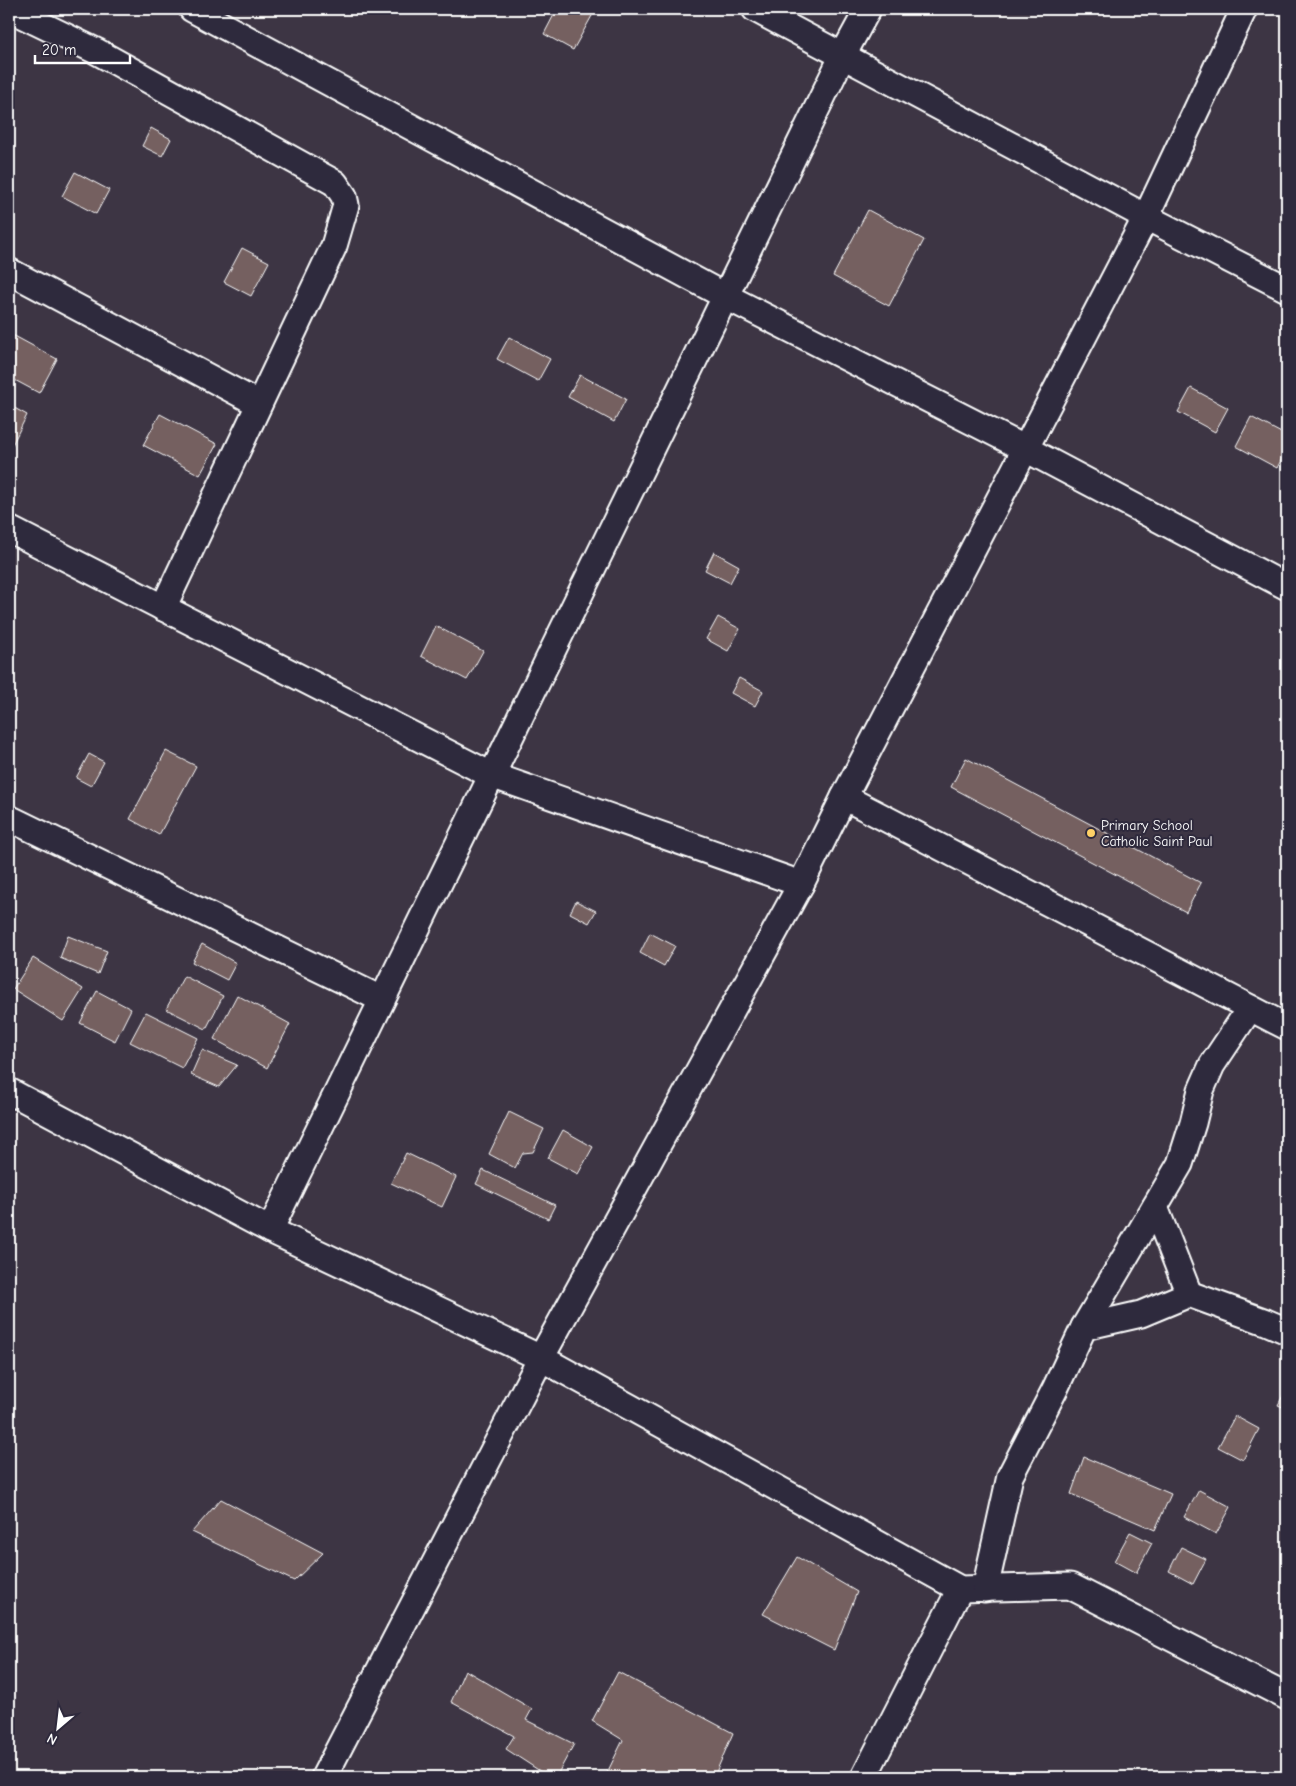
<svg xmlns="http://www.w3.org/2000/svg" width="1296" height="1786" viewBox="0 0 1296 1786" font-family="'Comic Neue',sans-serif">
<rect width="100%" height="100%" fill="#3d3544"/>
<filter id="ink" filterUnits="userSpaceOnUse"><feTurbulence type="fractalNoise" baseFrequency=".02" numOctaves="2"/><feDisplacementMap in="SourceGraphic" scale="10" xChannelSelector="R" yChannelSelector="G"/><feConvolveMatrix kernelMatrix="1 2 1 2 8 2 1 2 1" color-interpolation-filters="sRGB"/></filter>
<g filter="url(#ink)">
<!-- building -->
<g fill="#746061" stroke="#fff">
<polygon points="557,9 583,9 593,14 573,50 544,34"/>
<polygon points="151,128 171,139 162,156 142,146"/>
<polygon points="75,172 109,190 96,214 62,196"/>
<polygon points="868,210 924,240 889,306 833,276"/>
<polygon points="242,248 269,262 251,296 224,282"/>
<polygon points="9,333 57,359 39,393 9,377"/>
<polygon points="509,337 550,359 538,381 497,359"/>
<polygon points="580,375 626,399 614,422 568,397"/>
<polygon points="1191,388 1228,408 1215,432 1178,412"/>
<polygon points="9,405 27,415 9,451"/>
<polygon points="160,414 217,444 200,475 143,445"/>
<polygon points="1251,417 1287,436 1287,449 1277,468 1236,446"/>
<polygon points="714,552 739,566 730,583 705,570"/>
<polygon points="718,617 740,629 728,651 706,639"/>
<polygon points="436,626 483,651 467,680 421,656"/>
<polygon points="739,678 763,691 755,706 731,693"/>
<polygon points="166,751 196,766 159,835 130,819"/>
<polygon points="89,754 104,762 91,786 76,778"/>
<polygon points="966,758 1201,883 1186,912 951,787"/>
<polygon points="576,901 596,911 589,923 570,913"/>
<polygon points="650,933 675,946 664,966 640,953"/>
<polygon points="68,936 107,951 98,974 60,958"/>
<polygon points="202,944 236,963 227,980 192,962"/>
<polygon points="33,958 83,989 63,1021 13,989"/>
<polygon points="184,976 223,996 206,1029 166,1009"/>
<polygon points="97,991 131,1009 115,1041 80,1023"/>
<polygon points="237,995 290,1024 267,1068 214,1039"/>
<polygon points="146,1012 198,1038 182,1068 130,1042"/>
<polygon points="202,1050 237,1065 219,1087 191,1075"/>
<polygon points="509,1112 544,1129 533,1152 523,1153 515,1168 489,1154"/>
<polygon points="563,1130 593,1147 578,1174 548,1158"/>
<polygon points="406,1153 456,1177 442,1207 391,1183"/>
<polygon points="483,1170 555,1205 548,1219 476,1184"/>
<polygon points="1287,1388 1287,1409 1278,1405"/>
<polygon points="1235,1416 1259,1429 1243,1460 1218,1447"/>
<polygon points="1084,1457 1171,1494 1155,1530 1071,1494"/>
<polygon points="1199,1490 1231,1507 1216,1534 1184,1517"/>
<polygon points="221,1499 323,1553 294,1581 192,1532"/>
<polygon points="1130,1532 1152,1543 1136,1573 1114,1561"/>
<polygon points="1181,1547 1206,1559 1193,1584 1169,1571"/>
<polygon points="797,1557 857,1592 834,1650 763,1614"/>
<polygon points="465,1670 532,1709 526,1720 574,1744 556,1777 549,1777 506,1749 514,1736 451,1702"/>
<polygon points="618,1672 733,1733 714,1777 605,1777 623,1740 592,1721"/>
</g>
<g fill="none" stroke-linecap="round" stroke-linejoin="round">
<!-- street casing -->
<g stroke="#fff" stroke-width="29">
<g id="street">
<polyline points="9,9 96,51 335,183 344,196 346,205 334,246 163,608"/>
<polyline points="192,9 725,296 1024,448 1287,587"/>
<polyline points="755,9 1146,217 1287,289"/>
<polyline points="9,271 259,404"/>
<polyline points="9,529 491,775 801,884"/>
<polyline points="844,797 1287,1027"/>
<polyline points="9,818 381,999"/>
<polyline points="9,1091 270,1230 541,1358 960,1589 1070,1586 1287,1697"/>
<polyline points="1155,1207 1189,1294"/>
<polyline points="270,1230 843,55 868,9"/>
<polyline points="1084,1327 1180,1164 1193,1123 1201,1090 1212,1065 1250,1008"/>
<polyline points="985,1589 1010,1476 1055,1389 1084,1327 1141,1314 1189,1294 1266,1322 1287,1331"/>
<polyline points="324,1777 541,1358 801,884 844,797 1146,217 1244,9"/>
<polyline points="864,1777 960,1589"/>
</g>
</g>
<!-- street -->
<use href="#street" stroke="#2f2a3d" stroke-width="25"/>
</g>
</g>
<!-- markers -->
<circle fill="#ffd166" stroke="#2f2a3d" stroke-width="2" cx="1091" cy="833" r="5"/>
<g text-anchor="middle" dominant-baseline="central" stroke-width="4" stroke-linejoin="round" paint-order="stroke">
<!-- poi labels -->
<g font-size="14" fill="#fff" stroke="#2f2a3d" text-anchor="start">
<text x="1101" y="825">Primary School<tspan x="1101" dy="16">Catholic Saint Paul</tspan></text>
</g>
</g>
<!-- margin -->
<rect width="1296" height="1786" fill="none" stroke="#2f2a3d" stroke-width="30"/>
<rect x="15" y="15" width="1266" height="1756" fill="none" stroke="#fff" stroke-width="2" filter="url(#ink)"/>
<!-- north arrow -->
<g transform="translate(58 1728) rotate(208)" stroke="#2f2a3d" stroke-width="4" paint-order="stroke">
<path d="M0-4L9 19L0 12L-9 19Z" fill="#ffffff"/>
<text y="-8" font-size="14" font-weight="bold" text-anchor="middle" fill="#ffffff">N</text>
</g>
<!-- scale -->
<path d="M35 55v8h95v-8" fill="none" stroke="#ffffff" stroke-width="2.5"/>
<text x="42" y="55" font-size="15" fill="#ffffff" stroke="#2f2a3d" stroke-width="4" paint-order="stroke">20 m</text>
</svg>
